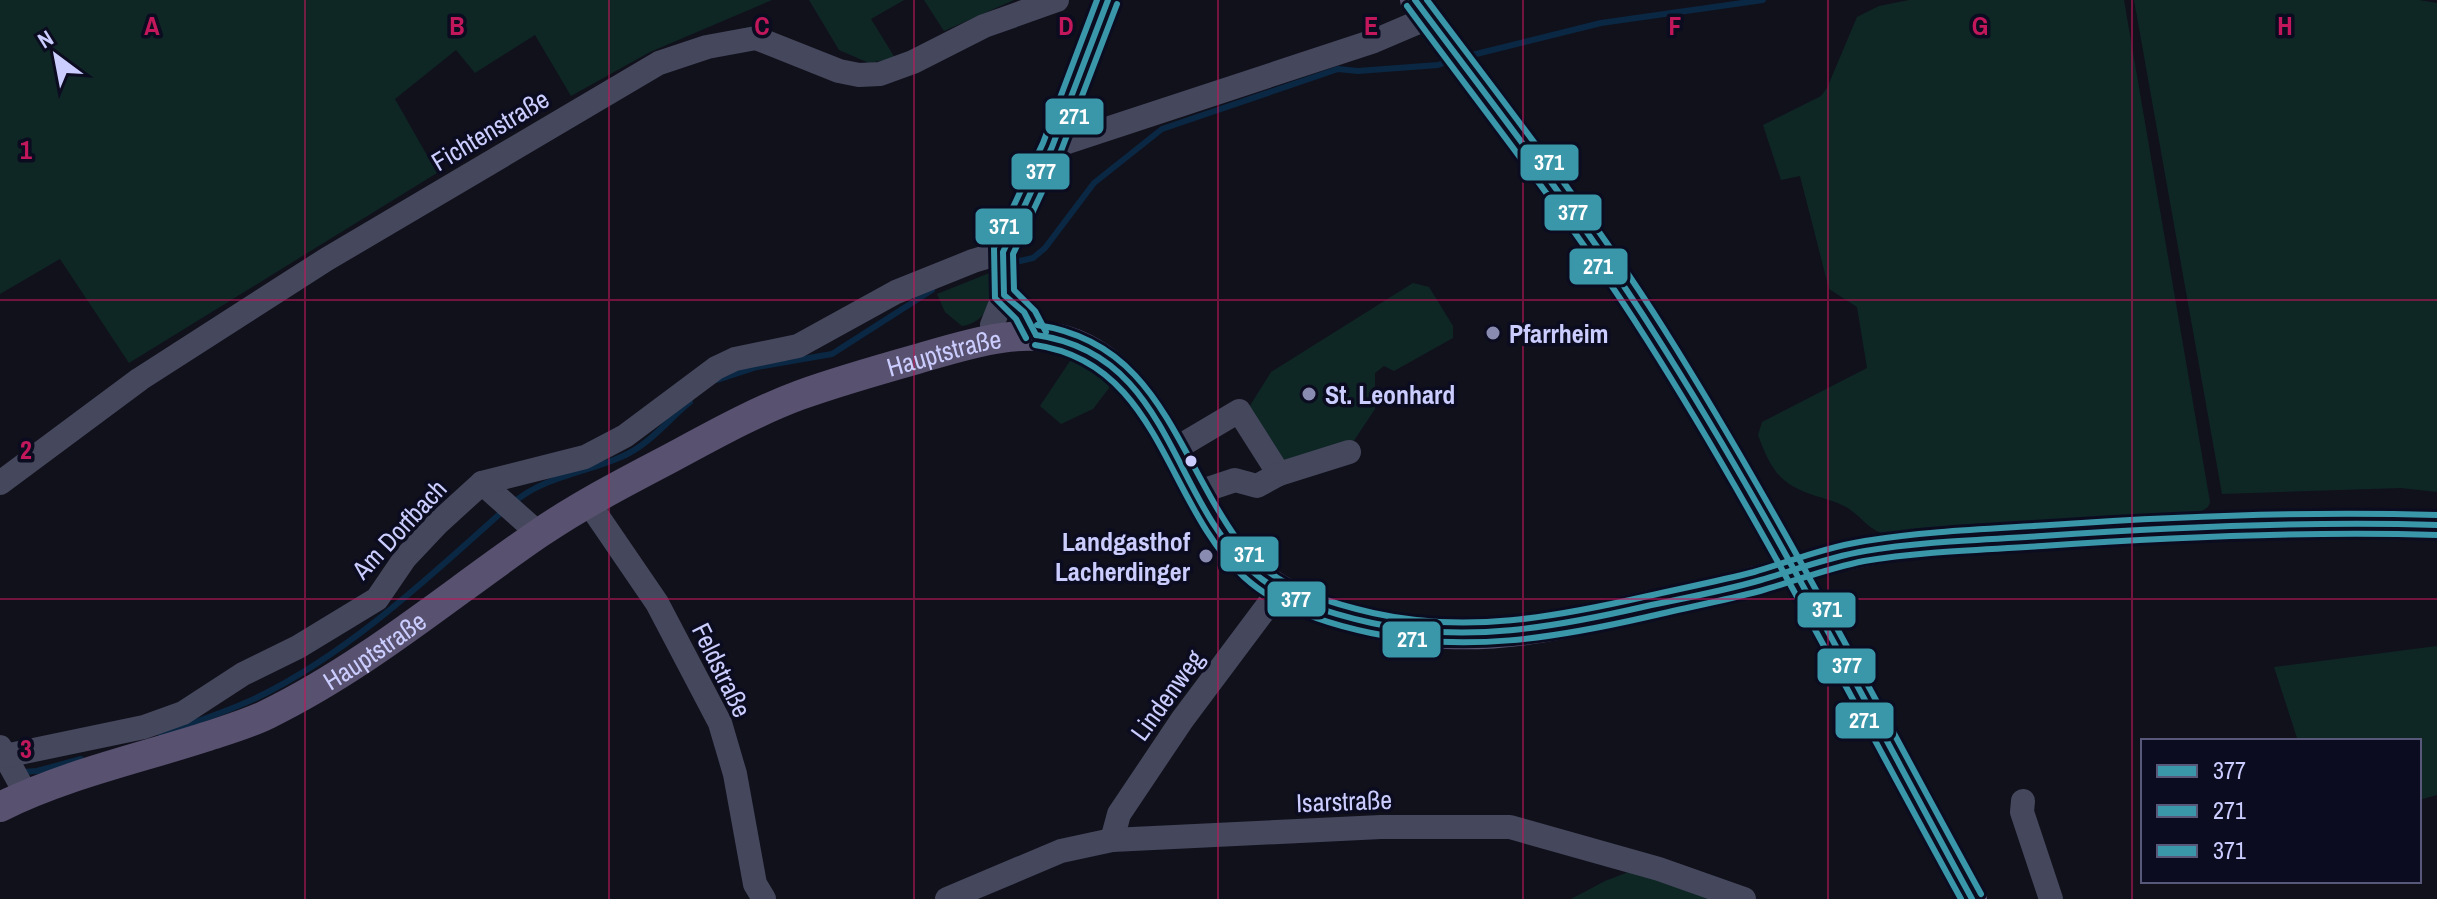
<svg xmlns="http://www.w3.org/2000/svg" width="2437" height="899" viewBox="0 0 2437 899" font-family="'Archivo Narrow',sans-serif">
<rect width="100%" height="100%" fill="#11111c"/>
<!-- green -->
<g fill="#0e2725">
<polygon points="0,0 772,0 650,52 571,96 535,35 475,73 456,50 395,99 437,173 129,363 60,259 0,294"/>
<polygon points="809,0 904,0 871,19 895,58 869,63 839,50"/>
<polygon points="924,0 1014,0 944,31"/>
<path d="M1909 0H2124L2210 502 2208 507 2196 515 1881 533C1866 527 1859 514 1846 507 1837 502 1826 499 1816 496 1780 485 1771 470 1758 435L1762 422 1867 368 1857 307 1829 289 1800 176 1781 180 1763 125 1821 96 1827 88 1857 17 1879 6Z"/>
<polygon points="2134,0 2419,0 2437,3 2437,492 2401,488 2222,494"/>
<path d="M992 272C998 295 987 323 962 326L945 312 937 294Z"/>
<polygon points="1413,283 1429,287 1453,326 1453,338 1394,371 1384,366 1375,373 1375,409 1353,442 1283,468 1246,412 1271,372"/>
<polygon points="1074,355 1107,375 1109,388 1093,409 1061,424 1040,406"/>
<polygon points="2437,646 2437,795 2419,800 2419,741 2298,741 2274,667"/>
<polygon points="1631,871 1720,899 1571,899 1605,881"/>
</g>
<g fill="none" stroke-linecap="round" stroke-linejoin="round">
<!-- stream -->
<g stroke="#0a2843" stroke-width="6">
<polyline points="1468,56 1601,23 1763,0"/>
<polyline points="1011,263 1033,258 1045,248 1094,183 1162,129 1338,69 1358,71 1438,65 1449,61"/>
<polyline points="717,380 757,367 832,354 932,290"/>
<path d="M512 504C542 477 585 473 621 457 649 445 667 421 690 402"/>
<path d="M161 735C193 722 227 712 258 697 350 652 428 578 503 511"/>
<polyline points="22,772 37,771 81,759"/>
</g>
<!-- minor -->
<g stroke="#45475d" stroke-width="24">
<polyline points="1052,147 1374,41 1428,18"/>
<path d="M1036 335C1031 316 1019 306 1004 295L1003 252 1013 227 1052 147 1108 0"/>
<polyline points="993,341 992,325 1004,295"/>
<polyline points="1175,449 1239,411 1279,474"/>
<polyline points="0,483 140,379 327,259 659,63 707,47 756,38 839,71 859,75 880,74 913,62 984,26 1057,0"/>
<polyline points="482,483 538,533"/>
<polyline points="1196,493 1235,480 1257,486 1279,474 1349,452"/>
<polyline points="588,502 657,603 720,723 735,774 755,884 764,899"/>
<polyline points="0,747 26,794"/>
<polyline points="5,756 144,727 183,713 243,674 298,647 377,599 405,558 438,523 482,483 585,457 625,436 716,368 735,359 798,346 896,292 973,261 1003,252"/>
<polyline points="2023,801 2022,812 2051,899"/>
<polyline points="1112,840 1119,814 1182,720 1280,589"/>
<polyline points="947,899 1061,851 1112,840 1381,827 1510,827 1659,869 1744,899"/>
</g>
<!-- major -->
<g stroke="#585170" stroke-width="30">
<path d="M1415 0C1496 110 1581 219 1655 334 1770 517 1868 710 1972 899"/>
<path id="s1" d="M0 807C64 775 137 759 205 737 226 730 248 724 268 714 366 666 449 595 538 534 579 506 623 483 667 460 710 437 754 412 800 395 839 381 878 370 917 359 965 345 1026 324 1075 344 1131 367 1161 423 1187 474 1204 509 1225 548 1256 573 1302 612 1388 631 1447 634 1516 637 1580 621 1647 606 1682 599 1718 592 1753 582 1787 572 1821 560 1857 553 1918 541 1983 540 2045 536 2175 527 2306 520 2437 525"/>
</g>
<!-- bus-1 casing -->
<g stroke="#0c0c21" stroke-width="12">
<g id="bus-1">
<path d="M1415 0C1497 110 1582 218 1655 334 1771 516 1869 710 1972 899"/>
<path d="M1036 335C1171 354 1169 496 1252 571 1284 600 1331 614 1372 623 1465 644 1556 627 1647 606 1685 598 1723 591 1761 580 1795 570 1829 557 1865 551 1923 541 1983 540 2042 536 2174 527 2305 521 2437 525"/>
<polyline points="1036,335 1024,312 1004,295 1003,252 1052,147 1108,0"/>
</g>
</g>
<!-- bus-2 casing -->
<g stroke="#0c0c21" stroke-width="12">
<g id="bus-2">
<path d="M1407 6C1488 116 1574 224 1647 340 1761 520 1858 712 1961 899"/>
<polyline points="1046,332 1035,311 1014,290 1013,254 1061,151 1117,4"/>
<path d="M1035 345C1161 363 1165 504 1244 577 1278 608 1327 624 1371 633 1464 653 1555 638 1647 617 1684 608 1722 601 1760 591 1795 581 1829 568 1864 561 1923 551 1983 550 2042 546 2173 537 2305 531 2437 535"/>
</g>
</g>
<!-- bus-3 casing -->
<g stroke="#0c0c21" stroke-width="12">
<g id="bus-3">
<path d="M1427 0C1508 108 1592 215 1664 329 1779 512 1877 705 1981 894"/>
<path d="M1037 325C1141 340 1168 423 1214 503 1227 525 1241 548 1260 565 1290 591 1334 604 1373 613 1466 634 1556 617 1648 596 1683 588 1719 581 1754 572 1791 561 1827 547 1865 541 1927 531 1989 529 2050 525 2179 516 2308 511 2437 515"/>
<polyline points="1026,338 1016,319 995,298 994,248 1043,143 1097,0"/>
</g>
</g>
<!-- bus-1 -->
<use href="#bus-1" stroke="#3a96a9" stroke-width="6"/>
<!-- bus-2 -->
<use href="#bus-2" stroke="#3a96a9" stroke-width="6"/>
<!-- bus-3 -->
<use href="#bus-3" stroke="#3a96a9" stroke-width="6"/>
</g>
<!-- grid -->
<path fill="none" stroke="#c2185b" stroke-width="2" stroke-opacity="0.55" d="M305 0V899M609 0V899M914 0V899M1218 0V899M1523 0V899M1828 0V899M2132 0V899M0 300H2437M0 599H2437"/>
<!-- markers -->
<g fill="#8a8bb0" stroke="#0c0c21" stroke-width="3">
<circle cx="1493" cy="333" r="8"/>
<circle cx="1309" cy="394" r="8"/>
<circle cx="1206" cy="556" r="8"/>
</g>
<circle fill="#cbcdff" stroke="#0c0c21" stroke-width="3" cx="1191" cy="461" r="7"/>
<g text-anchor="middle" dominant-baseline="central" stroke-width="7" stroke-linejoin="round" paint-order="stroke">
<!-- street labels -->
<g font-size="26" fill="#cbcdff" stroke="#0c0c21">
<text transform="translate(490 130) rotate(-31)">Fichtenstraße</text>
<text stroke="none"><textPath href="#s1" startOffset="1056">Hauptstraße</textPath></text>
<text transform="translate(399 529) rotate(-47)">Am Dorfbach</text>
<text stroke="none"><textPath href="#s1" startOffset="408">Hauptstraße</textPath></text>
<text transform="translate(722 670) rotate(64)">Feldstraße</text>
<text transform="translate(1167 695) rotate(-54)">Lindenweg</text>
<text transform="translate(1344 801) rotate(-2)">Isarstraße</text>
</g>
<!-- poi labels -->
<g font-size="26" font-weight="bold" fill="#cbcdff" stroke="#0c0c21" text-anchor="start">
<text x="1509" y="333">Pfarrheim</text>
<text x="1325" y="394">St. Leonhard</text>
<text x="1190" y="541" text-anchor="end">Landgasthof<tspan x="1190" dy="30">Lacherdinger</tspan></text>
</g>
</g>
<g font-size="26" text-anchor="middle" font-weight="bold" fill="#c2185b" stroke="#0c0c21" stroke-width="7" stroke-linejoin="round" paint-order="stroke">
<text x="152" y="35">A</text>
<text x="457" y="35">B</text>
<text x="762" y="35">C</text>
<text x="1066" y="35">D</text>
<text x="1371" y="35">E</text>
<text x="1675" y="35">F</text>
<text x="1980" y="35">G</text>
<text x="2285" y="35">H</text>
<text x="26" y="159">1</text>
<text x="26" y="459">2</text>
<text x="26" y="758">3</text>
</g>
<g stroke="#0c0c21" stroke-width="3">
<rect x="1044" y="97" width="61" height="39" rx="8" fill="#3a96a9"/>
<rect x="1519" y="143" width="61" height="39" rx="8" fill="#3a96a9"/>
<rect x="1010" y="152" width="61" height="39" rx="8" fill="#3a96a9"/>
<rect x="1543" y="193" width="60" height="39" rx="8" fill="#3a96a9"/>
<rect x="974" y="207" width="60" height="39" rx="8" fill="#3a96a9"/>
<rect x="1568" y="247" width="61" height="39" rx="8" fill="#3a96a9"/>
<rect x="1219" y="535" width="61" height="38" rx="8" fill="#3a96a9"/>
<rect x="1266" y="580" width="61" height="38" rx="8" fill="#3a96a9"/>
<rect x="1796" y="591" width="61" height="38" rx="8" fill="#3a96a9"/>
<rect x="1381" y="620" width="61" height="39" rx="8" fill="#3a96a9"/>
<rect x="1816" y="647" width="61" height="38" rx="8" fill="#3a96a9"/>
<rect x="1834" y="701" width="61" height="39" rx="8" fill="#3a96a9"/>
</g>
<g font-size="22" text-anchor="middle" font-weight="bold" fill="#fff">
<text x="1074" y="124">271</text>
<text x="1549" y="170">371</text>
<text x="1041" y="179">377</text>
<text x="1573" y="220">377</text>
<text x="1004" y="234">371</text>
<text x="1598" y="274">271</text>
<text x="1249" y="562">371</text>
<text x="1296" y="607">377</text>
<text x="1827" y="617">371</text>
<text x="1412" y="647">271</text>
<text x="1847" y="673">377</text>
<text x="1864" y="728">271</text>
</g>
<!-- legend -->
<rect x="2141" y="739" width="280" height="144" fill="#0c0c21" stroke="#58597a" stroke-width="2"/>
<rect x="2157" y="765" width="40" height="12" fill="#3a96a9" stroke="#58597a" stroke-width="2"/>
<text x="2213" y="779" font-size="24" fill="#cbcdff">377</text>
<rect x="2157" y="805" width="40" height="12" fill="#3a96a9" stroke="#58597a" stroke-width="2"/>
<text x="2213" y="819" font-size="24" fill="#cbcdff">271</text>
<rect x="2157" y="845" width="40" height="12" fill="#3a96a9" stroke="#58597a" stroke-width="2"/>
<text x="2213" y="859" font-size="24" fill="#cbcdff">371</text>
<!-- north arrow -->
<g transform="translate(56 56) rotate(328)" stroke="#0c0c21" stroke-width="6" paint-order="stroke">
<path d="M0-6L14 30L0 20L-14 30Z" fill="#cbcdff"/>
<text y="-12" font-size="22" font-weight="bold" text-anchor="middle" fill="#cbcdff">N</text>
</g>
</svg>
